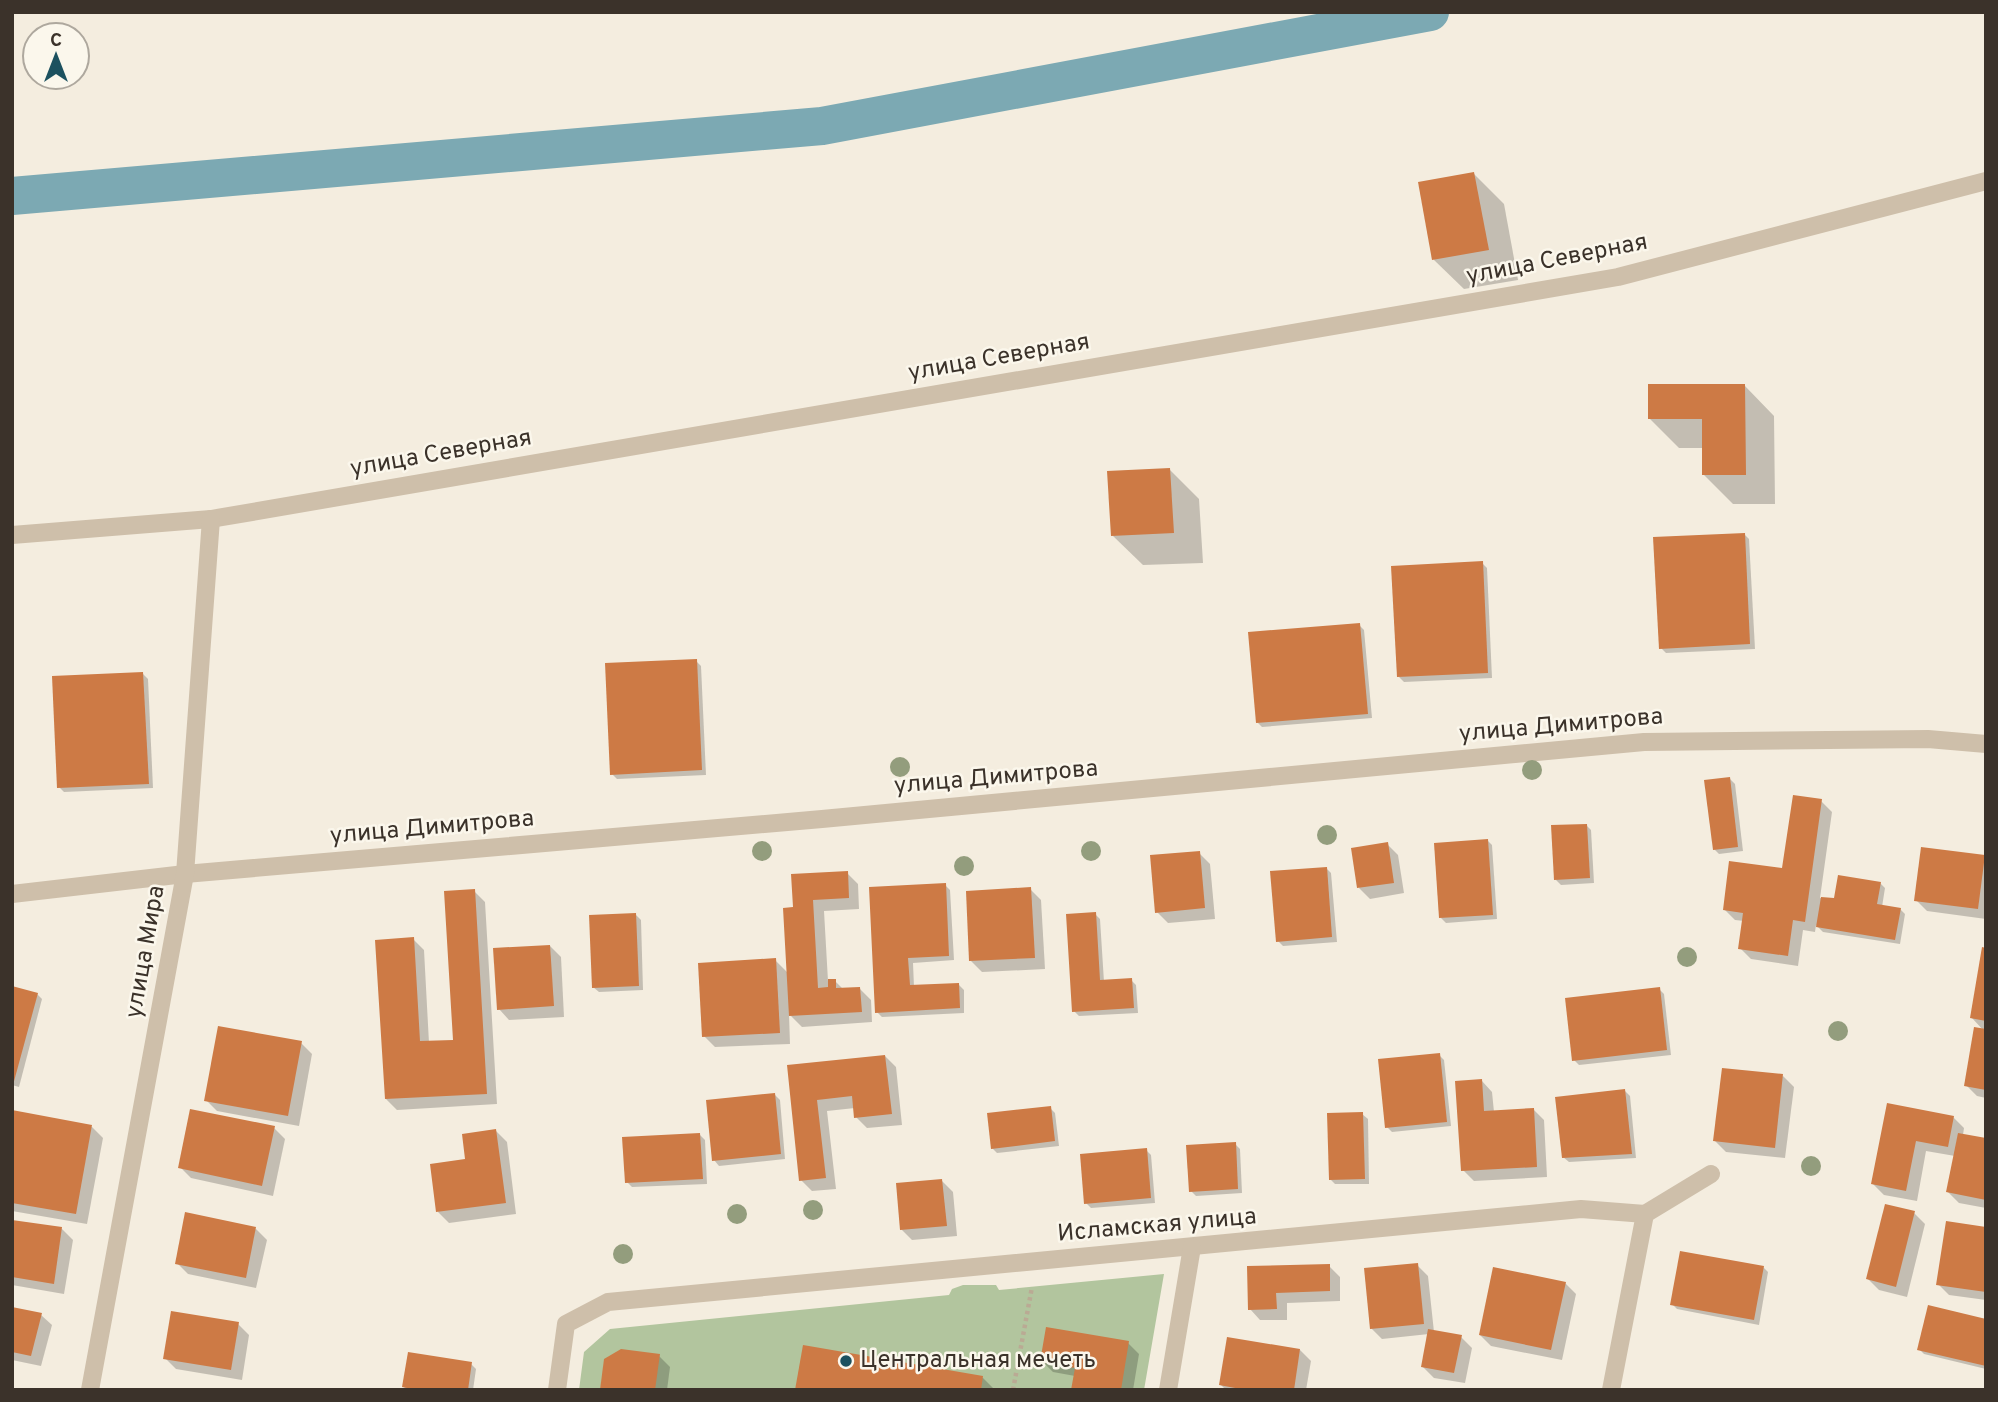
<svg xmlns="http://www.w3.org/2000/svg" width="1998" height="1402" viewBox="0 0 1998 1402" font-family="Overpass,sans-serif">
<rect width="100%" height="100%" fill="#f4eddf"/>
<!-- green -->
<polygon fill="#b2c59e" points="1164,1274 1144,1390 579,1390 584,1352 610,1329 949,1295 952,1289 963,1285 996,1285 999,1290"/>
<!-- shadow -->
<g fill="#0003">
<polygon points="1474,174 1504,204 1518,280 1464,289 1434,260"/>
<polygon points="1745,386 1774,416 1775,504 1733,504 1703,474 1703,448 1679,448 1649,418"/>
<polygon points="1169,469 1199,499 1203,563 1143,565 1113,536"/>
<polygon points="1744,534 1749,539 1755,649 1666,653 1661,648"/>
<polygon points="1482,563 1487,568 1492,678 1404,682 1399,677"/>
<polygon points="1359,625 1364,630 1372,718 1262,727 1257,722"/>
<polygon points="696,661 701,666 706,775 617,779 612,774"/>
<polygon points="143,674 148,679 153,788 64,792 59,787"/>
<polygon points="1730,779 1735,784 1743,851 1719,854 1714,849"/>
<polygon points="1821,801 1832,812 1820,898 1836,900 1880,883 1885,888 1882,907 1900,909 1905,914 1900,944 1823,932 1816,925 1815,932 1803,930 1798,966 1751,959 1740,948 1744,921 1735,920 1724,909 1784,870"/>
<polygon points="1586,825 1591,830 1594,883 1561,885 1556,880"/>
<polygon points="1487,840 1492,845 1497,919 1446,923 1441,918"/>
<polygon points="1387,844 1398,855 1404,893 1370,899 1359,888"/>
<polygon points="1199,853 1210,864 1215,919 1168,923 1157,912"/>
<polygon points="1984,856 1986,919 1927,911 1916,900"/>
<polygon points="1326,868 1331,873 1337,942 1283,946 1278,941"/>
<polygon points="847,873 858,884 859,909 824,911 828,981 835,981 844,990 860,989 871,1000 872,1022 802,1027 789,1014 790,1044 715,1047 704,1036 775,960 788,973 795,909"/>
<polygon points="945,885 950,890 954,960 913,963 914,987 959,985 964,990 964,1013 882,1017 877,1012"/>
<polygon points="1030,889 1041,900 1045,969 982,972 971,961"/>
<polygon points="474,891 485,902 497,1104 397,1110 386,1099 413,939 424,950 429,1043 455,1041"/>
<polygon points="1095,914 1100,919 1104,982 1131,980 1136,985 1138,1013 1079,1016 1074,1011"/>
<polygon points="636,915 641,920 643,990 599,992 593,987"/>
<polygon points="550,946 561,957 564,1017 509,1020 499,1009"/>
<polygon points="1986,950 1986,1098 1977,1096 1966,1085 1984,1031 1972,1018"/>
<polygon points="1659,989 1664,994 1671,1055 1579,1065 1574,1060"/>
<polygon points="37,994 42,999 19,1087 12,1085"/>
<polygon points="301,1043 312,1054 299,1126 217,1111 206,1100"/>
<polygon points="1439,1055 1444,1060 1451,1126 1392,1132 1387,1127"/>
<polygon points="885,1056 896,1067 902,1125 867,1128 856,1117 855,1108 827,1111 836,1189 812,1191 801,1180 789,1067"/>
<polygon points="1783,1076 1794,1087 1785,1158 1726,1152 1715,1141"/>
<polygon points="1482,1081 1492,1092 1494,1112 1533,1109 1544,1120 1547,1177 1474,1181 1463,1170"/>
<polygon points="1625,1091 1630,1096 1636,1158 1569,1162 1563,1157"/>
<polygon points="775,1095 780,1100 785,1159 719,1166 714,1160"/>
<polygon points="1888,1105 1953,1117 1964,1128 1963,1135 1986,1140 1986,1208 1959,1203 1948,1192 1955,1156 1926,1151 1917,1201 1884,1195 1873,1184"/>
<polygon points="1050,1108 1055,1113 1059,1146 997,1153 992,1148"/>
<polygon points="12,1112 92,1127 103,1138 87,1224 12,1211"/>
<polygon points="1362,1114 1368,1119 1369,1184 1335,1184 1330,1179"/>
<polygon points="274,1128 285,1139 273,1196 191,1178 180,1167"/>
<polygon points="496,1131 507,1142 516,1214 449,1223 438,1212 467,1161"/>
<polygon points="700,1135 705,1140 707,1184 632,1187 627,1182"/>
<polygon points="1235,1144 1240,1149 1242,1193 1196,1196 1191,1191"/>
<polygon points="1146,1150 1151,1155 1155,1203 1091,1208 1086,1203"/>
<polygon points="942,1181 953,1192 957,1236 912,1240 901,1229"/>
<polygon points="1914,1213 1925,1224 1907,1297 1879,1290 1868,1279"/>
<polygon points="12,1221 62,1229 73,1240 64,1294 12,1285"/>
<polygon points="1986,1228 1986,1300 1949,1295 1938,1284"/>
<polygon points="256,1229 267,1240 256,1288 188,1274 177,1263"/>
<polygon points="1417,1265 1428,1276 1434,1332 1461,1337 1472,1348 1465,1383 1434,1378 1423,1367 1429,1334 1382,1339 1371,1328"/>
<polygon points="1329,1266 1340,1277 1340,1301 1287,1303 1287,1320 1260,1320 1250,1309 1249,1268"/>
<polygon points="1763,1267 1768,1272 1759,1325 1677,1309 1672,1304"/>
<polygon points="1565,1283 1576,1294 1562,1360 1491,1346 1480,1335"/>
<polygon points="12,1308 41,1315 52,1325 41,1366 12,1360"/>
<polygon points="1986,1320 1986,1369 1924,1354 1919,1349"/>
<polygon points="238,1324 249,1335 242,1380 176,1369 165,1358"/>
<polygon points="1128,1343 1139,1354 1133,1390 1073,1390 1075,1376 1053,1372 1042,1361"/>
<polygon points="1300,1350 1311,1361 1306,1390 1226,1390 1221,1385"/>
<polygon points="659,1356 670,1367 667,1390 602,1390"/>
<polygon points="471,1364 476,1369 473,1390 407,1390 404,1387"/>
<polygon points="983,1378 995,1390 797,1390"/>
</g>
<g fill="none" stroke-linecap="round" stroke-linejoin="round">
<!-- canal -->
<polyline stroke="#7ca9b3" stroke-width="38" points="12,196 822,126 1430,12"/>
</g>
<!-- building -->
<g fill="#cd7a45">
<polygon points="1474,172 1489,250 1432,260 1418,182"/>
<polygon points="1648,384 1745,384 1746,475 1702,475 1702,419 1648,419"/>
<polygon points="1170,468 1174,533 1111,536 1107,471"/>
<polygon points="1745,533 1750,644 1659,649 1653,537"/>
<polygon points="1483,561 1488,673 1397,677 1391,566"/>
<polygon points="1360,623 1368,714 1256,723 1248,632"/>
<polygon points="697,659 702,770 610,775 605,663"/>
<polygon points="143,672 149,784 57,788 52,676"/>
<polygon points="1730,777 1738,847 1713,850 1704,780"/>
<polygon points="1793,795 1822,799 1805,922 1793,920 1788,956 1738,949 1743,913 1723,910 1729,861 1782,868"/>
<polygon points="1587,824 1590,878 1554,880 1551,825"/>
<polygon points="1488,839 1493,915 1439,918 1434,843"/>
<polygon points="1388,842 1394,883 1357,888 1351,848"/>
<polygon points="1921,847 1985,855 1978,909 1914,901"/>
<polygon points="1200,851 1205,908 1155,913 1150,855"/>
<polygon points="1327,867 1332,937 1276,942 1270,871"/>
<polygon points="848,871 849,898 813,900 818,988 828,987 828,979 836,979 836,988 860,987 862,1012 789,1016 783,908 793,907 791,874"/>
<polygon points="1838,875 1881,882 1877,904 1901,908 1895,940 1816,927 1821,897 1834,898"/>
<polygon points="946,883 949,956 908,958 910,985 959,983 960,1008 875,1013 869,887"/>
<polygon points="1031,887 1035,958 969,961 966,891"/>
<polygon points="475,889 487,1094 385,1099 375,940 414,937 420,1041 453,1040 444,891"/>
<polygon points="1096,912 1100,980 1132,978 1134,1008 1072,1012 1066,914"/>
<polygon points="636,913 639,986 592,988 589,915"/>
<polygon points="550,945 554,1006 497,1010 493,948"/>
<polygon points="1982,947 1986,948 1986,1021 1970,1018"/>
<polygon points="776,958 780,1033 702,1037 698,963"/>
<polygon points="12,986 38,993 13,1085 12,1085"/>
<polygon points="1660,987 1667,1050 1572,1061 1565,998"/>
<polygon points="218,1026 302,1041 288,1116 204,1101"/>
<polygon points="1974,1027 1986,1029 1986,1090 1964,1086"/>
<polygon points="1440,1053 1447,1122 1385,1128 1378,1059"/>
<polygon points="885,1055 892,1114 854,1118 852,1096 817,1100 826,1178 799,1181 787,1065"/>
<polygon points="1722,1068 1783,1074 1775,1148 1713,1141"/>
<polygon points="1482,1079 1484,1111 1534,1108 1537,1167 1461,1171 1455,1081"/>
<polygon points="1625,1089 1632,1154 1562,1158 1555,1097"/>
<polygon points="775,1093 781,1154 712,1161 706,1100"/>
<polygon points="1887,1103 1954,1116 1948,1147 1916,1141 1906,1191 1871,1184"/>
<polygon points="1051,1106 1055,1141 991,1149 987,1113"/>
<polygon points="190,1109 275,1126 262,1186 178,1168"/>
<polygon points="12,1110 92,1125 76,1214 12,1203"/>
<polygon points="1363,1112 1365,1179 1329,1180 1327,1113"/>
<polygon points="496,1129 506,1203 436,1212 430,1164 465,1159 462,1134"/>
<polygon points="700,1133 703,1179 625,1183 622,1137"/>
<polygon points="1958,1133 1986,1138 1986,1200 1946,1192"/>
<polygon points="1236,1142 1238,1189 1189,1192 1186,1145"/>
<polygon points="1147,1148 1151,1198 1084,1204 1080,1154"/>
<polygon points="942,1179 947,1226 900,1230 896,1183"/>
<polygon points="1885,1204 1915,1211 1896,1287 1866,1279"/>
<polygon points="185,1212 256,1227 246,1278 175,1264"/>
<polygon points="12,1220 62,1227 54,1284 12,1277"/>
<polygon points="1946,1221 1986,1227 1986,1292 1936,1285"/>
<polygon points="1680,1251 1764,1266 1754,1320 1670,1305"/>
<polygon points="1418,1263 1424,1324 1370,1329 1364,1268"/>
<polygon points="1330,1264 1330,1291 1276,1293 1277,1309 1248,1310 1247,1266"/>
<polygon points="1493,1267 1566,1282 1551,1350 1479,1335"/>
<polygon points="1928,1305 1986,1319 1986,1366 1917,1350"/>
<polygon points="12,1307 42,1313 31,1356 12,1352"/>
<polygon points="171,1311 239,1322 231,1370 163,1359"/>
<polygon points="1046,1327 1129,1341 1121,1390 1071,1390 1075,1368 1040,1362"/>
<polygon points="1428,1329 1462,1335 1454,1373 1421,1367"/>
<polygon points="1227,1337 1300,1349 1294,1390 1246,1390 1219,1385"/>
<polygon points="803,1345 983,1376 981,1390 795,1390"/>
<polygon points="621,1349 660,1354 655,1390 600,1390 604,1359"/>
<polygon points="408,1352 472,1362 468,1390 417,1390 402,1387"/>
</g>
<g fill="none" stroke-linecap="round" stroke-linejoin="round">
<!-- path -->
<polyline stroke="#baaa94" stroke-width="4.5" stroke-dasharray="3.5 3.5" stroke-linecap="butt" points="1013,1390 1032,1287"/>
<!-- minor -->
<g stroke="#cebfaa" stroke-width="18">
<polyline points="12,535 211,519 1618,277 1986,181"/>
<polyline points="12,894 185,874 822,819 1644,742 1928,739 1986,744"/>
<polyline points="1645,1214 1711,1174"/>
<polyline points="90,1390 185,874 211,519"/>
<polyline points="557,1390 566,1324 608,1302 1581,1209 1645,1214 1611,1390"/>
<polyline points="1168,1390 1192,1247"/>
</g>
</g>
<!-- trees -->
<g fill="#939d7d">
<circle cx="900" cy="767" r="10"/>
<circle cx="1532" cy="770" r="10"/>
<circle cx="1327" cy="835" r="10"/>
<circle cx="762" cy="851" r="10"/>
<circle cx="1091" cy="851" r="10"/>
<circle cx="964" cy="866" r="10"/>
<circle cx="1687" cy="957" r="10"/>
<circle cx="1838" cy="1031" r="10"/>
<circle cx="1811" cy="1166" r="10"/>
<circle cx="813" cy="1210" r="10"/>
<circle cx="737" cy="1214" r="10"/>
<circle cx="623" cy="1254" r="10"/>
</g>
<!-- markers -->
<circle fill="#1c515f" stroke="#fbf7ec" stroke-width="2.5" cx="846" cy="1361" r="7"/>
<g text-anchor="middle" dominant-baseline="central" stroke-width="5" stroke-linejoin="round" paint-order="stroke">
<!-- street labels -->
<g font-size="24" fill="#3b322a" stroke="#fbf7ec">
<text transform="translate(1557 260) rotate(-11)">улица Северная</text>
<text transform="translate(999 358) rotate(-10)">улица Северная</text>
<text transform="translate(441 454) rotate(-10)">улица Северная</text>
<text transform="translate(1561 726) rotate(-5)">улица Димитрова</text>
<text transform="translate(996 778) rotate(-5)">улица Димитрова</text>
<text transform="translate(432 828) rotate(-5)">улица Димитрова</text>
<text transform="translate(146 952) rotate(-80)">улица Мира</text>
<text transform="translate(1157 1226) rotate(-5)">Исламская улица</text>
</g>
<!-- poi labels -->
<g font-size="24" fill="#3b322a" stroke="#fbf7ec" text-anchor="start">
<text x="860" y="1361">Центральная мечеть</text>
</g>
</g>
<!-- border -->
<rect width="1998" height="1402" fill="none" stroke="#3b322a" stroke-width="28"/>
<!-- north arrow -->
<g transform="translate(56 56)"><circle r="33" fill="#fbf7ec" stroke="#aea89e" stroke-width="2"/>
<path d="M0-5L12 26L0 18L-12 26Z" fill="#1c515f"/>
<text y="-10" font-size="19" font-weight="bold" text-anchor="middle" fill="#3b322a">С</text>
</g>
</svg>
